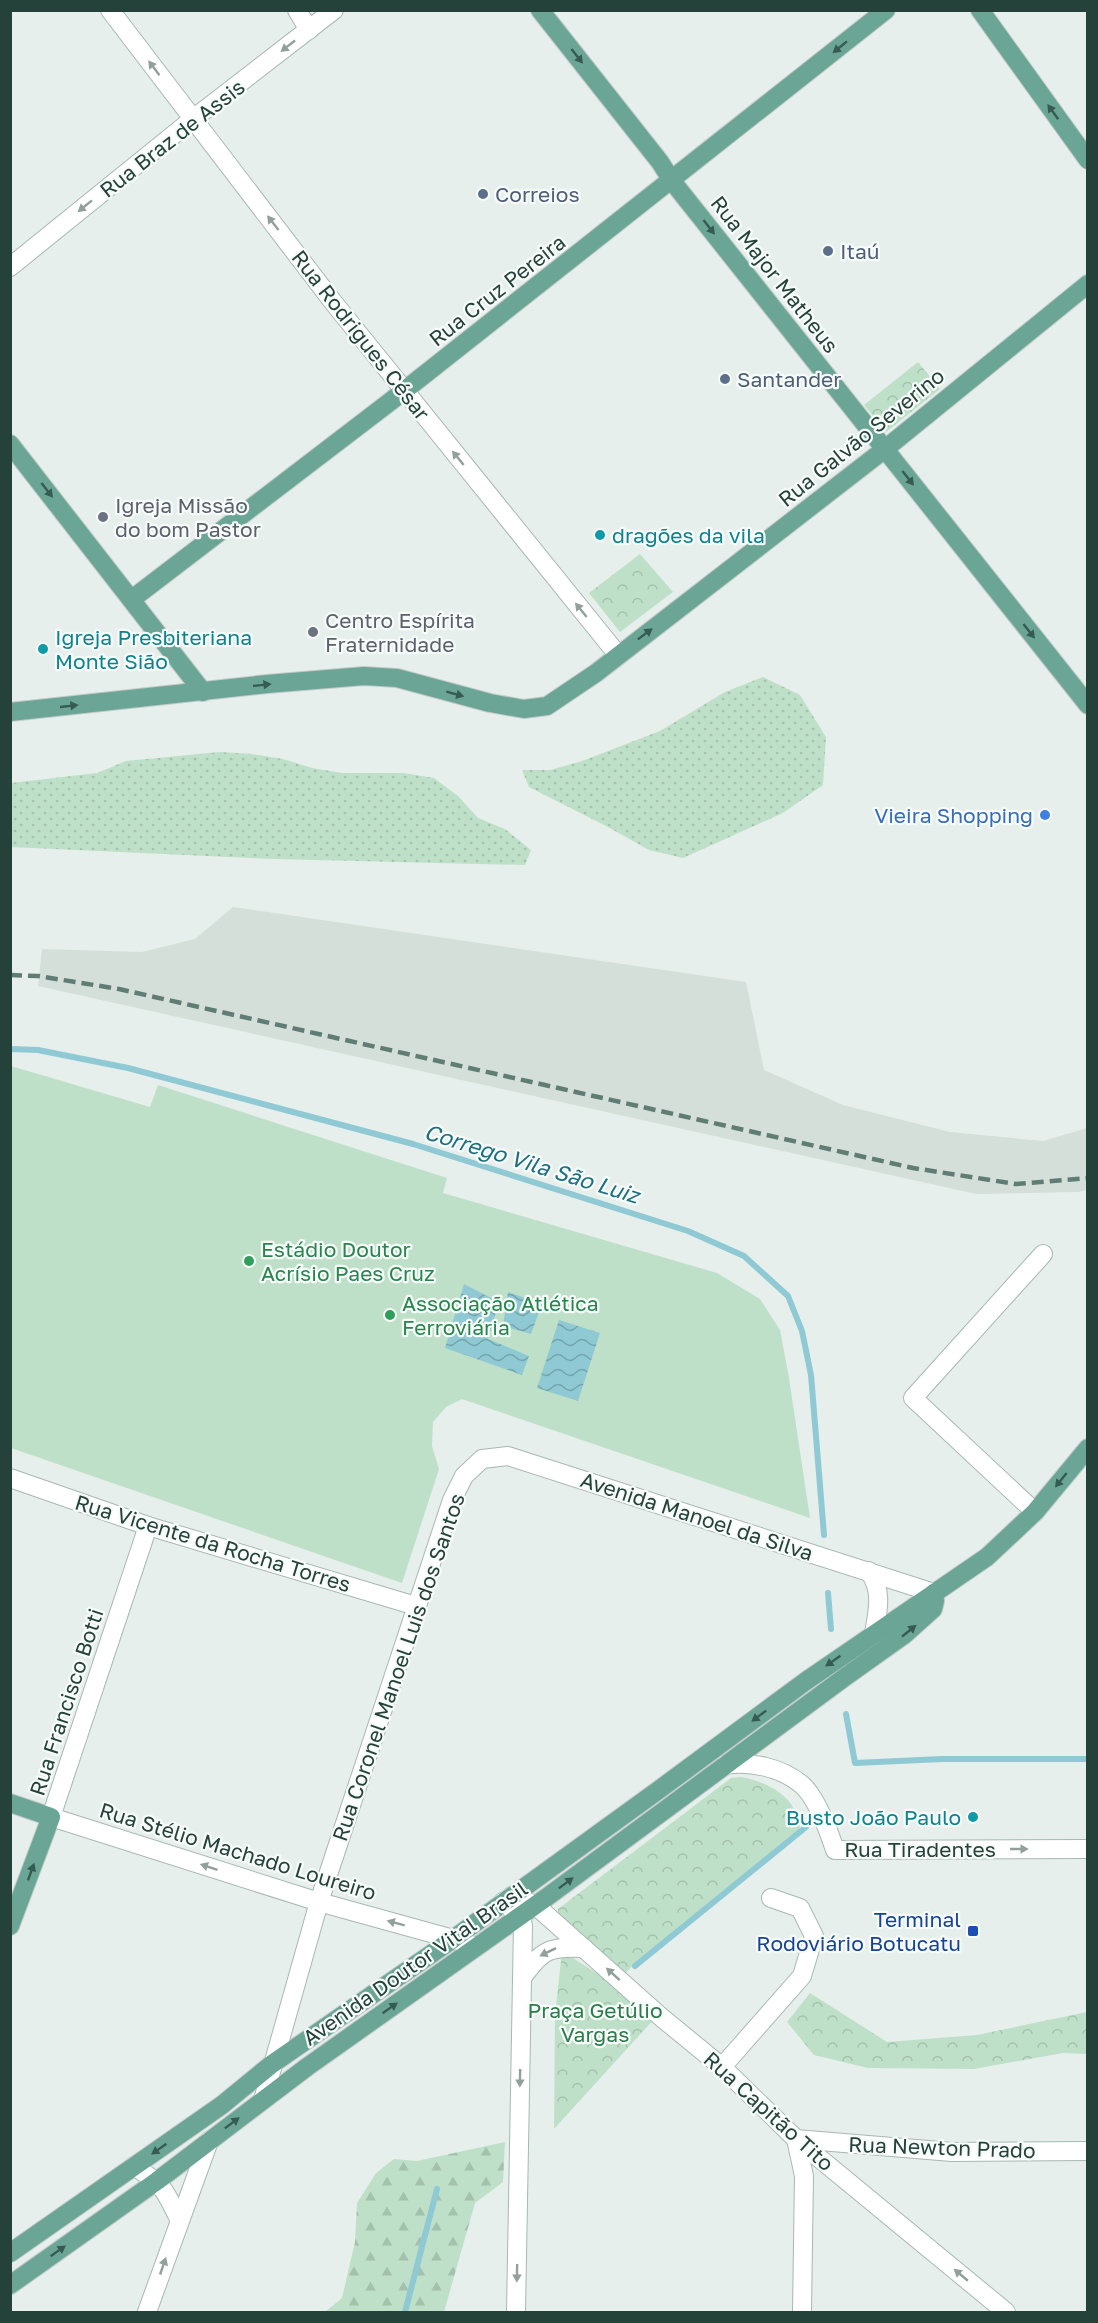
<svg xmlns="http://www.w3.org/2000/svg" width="1098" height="2323" viewBox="0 0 1098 2323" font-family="'Golos Text',sans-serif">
<defs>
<pattern id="grass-dots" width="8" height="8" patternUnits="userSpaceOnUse" patternTransform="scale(1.5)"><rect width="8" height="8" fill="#bfe0c8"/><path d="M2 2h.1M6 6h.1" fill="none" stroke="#a4c1ad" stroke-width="1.8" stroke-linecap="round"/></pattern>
<pattern id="forest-firs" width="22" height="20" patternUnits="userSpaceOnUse" patternTransform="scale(1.5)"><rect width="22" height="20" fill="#bfe0c8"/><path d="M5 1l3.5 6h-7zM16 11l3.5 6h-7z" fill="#a4c1ad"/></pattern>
<pattern id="park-crowns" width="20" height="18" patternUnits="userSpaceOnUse" patternTransform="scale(1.5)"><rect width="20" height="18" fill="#bfe0c8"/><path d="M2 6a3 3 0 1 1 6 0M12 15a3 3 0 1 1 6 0" fill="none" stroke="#a4c1ad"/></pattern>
<pattern id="water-waves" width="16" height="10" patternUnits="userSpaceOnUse" patternTransform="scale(1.5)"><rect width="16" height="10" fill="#8ec9d4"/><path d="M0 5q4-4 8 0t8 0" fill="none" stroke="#74a5ad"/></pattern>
</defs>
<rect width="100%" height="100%" fill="#e6efeb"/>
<!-- built -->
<polygon fill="#d4dfda" points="233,907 746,982 764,1070 843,1105 950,1132 1043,1141 1087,1128 1087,1190 1078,1192 976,1194 38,986 42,949 142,952 195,939"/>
<!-- grass -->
<g fill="url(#grass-dots)">
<polygon points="763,677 800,695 826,737 823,785 783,813 683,858 649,850 608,827 529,787 522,770 550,770 582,761 660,731 725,692"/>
<polygon points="220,752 252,754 283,759 312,768 342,773 403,773 434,778 458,796 478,818 505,829 531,850 525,865 273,859 11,847 11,783 97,773 126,761"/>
</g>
<!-- forest -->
<polygon fill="url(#forest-firs)" points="505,2142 503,2182 475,2203 444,2312 325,2312 342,2298 355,2242 357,2203 376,2173 394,2159 417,2161"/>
<!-- park -->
<g fill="url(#park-crowns)">
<polygon points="918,362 940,389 886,432 864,405"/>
<polygon points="640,554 673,592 620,632 589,593"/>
<path d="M741 1777C768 1782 796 1796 800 1827L796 1832 633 1965 622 1977 559 1919 558 1909 731 1778Z"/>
<polygon points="562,1951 612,1983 655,2018 554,2129 555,2016"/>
<polygon points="810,1993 887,2042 977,2035 1087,2012 1087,2054 1063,2053 974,2069 868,2068 814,2055 787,2022"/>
</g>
<!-- pitch -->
<polygon fill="#bfe0c8" points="11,1066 150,1107 158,1085 447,1178 443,1193 717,1273 760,1299 780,1330 789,1378 810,1518 462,1399 446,1407 433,1422 432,1446 439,1469 402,1583 11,1448"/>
<!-- water -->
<g fill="url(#water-waves)">
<polygon points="464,1284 499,1302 488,1339 529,1356 522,1375 445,1348"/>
<polygon points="508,1292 542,1304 531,1334 503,1326"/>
<polygon points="559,1320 600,1333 578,1401 537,1388"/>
</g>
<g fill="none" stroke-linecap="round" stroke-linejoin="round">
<!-- stream -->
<g stroke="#8ec9d4" stroke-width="6">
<polyline points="10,1049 38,1050 128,1068 413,1144 688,1231 744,1256 788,1296 802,1331 811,1375 824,1535"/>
<polyline points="828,1593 831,1629"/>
<polyline points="846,1714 855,1763 942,1759 1088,1759"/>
<polyline points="635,1966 806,1827"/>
<polyline points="405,2312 437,2189"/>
</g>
<!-- minor casing -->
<g stroke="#a8b8b2" stroke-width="20">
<g id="minor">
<polyline points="110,10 333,302 618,655"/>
<polyline points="297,10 309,30"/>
<polyline points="10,267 193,119 334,10"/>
<polyline points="10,1478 148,1526 416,1606"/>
<polyline points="1035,1512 913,1398 1043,1254"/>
<polyline points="148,1526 51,1817 319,1902 453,1939 476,1947"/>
<path d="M869 1571C883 1591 878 1610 874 1633"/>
<path d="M725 1765C750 1761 780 1767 801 1784 816 1796 829 1832 835 1850L1088 1849"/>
<polyline points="512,1896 535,1905 661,2017 722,2067 796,2139 1006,2312"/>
<polyline points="503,1902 520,1916 523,1925 516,2312"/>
<path d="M522 1978C542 1950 549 1946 584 1948"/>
<polyline points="722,2067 802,1976 814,1936 800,1908 771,1898"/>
<polyline points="263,2100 319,1902 452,1500 464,1476 482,1459 508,1456 934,1593"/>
<polyline points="796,2139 952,2152 1088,2151"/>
<polyline points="796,2139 804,2176 802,2312"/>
<path d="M134 2166C163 2185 164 2188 179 2219"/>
<polyline points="147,2312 209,2141"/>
</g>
</g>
<!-- major casing -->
<g stroke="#c2cac8" stroke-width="20">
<g id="major">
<polyline points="540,10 660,162 672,181 1088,705"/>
<polyline points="980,10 1088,160"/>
<polyline points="10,444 203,692"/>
<polyline points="132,599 391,401 886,10"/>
<polyline points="10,712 267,684 364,676 397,678 490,703 524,709 547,706 596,673 885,449 1088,284"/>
<polyline points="10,1803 51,1817 10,1926"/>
<polyline points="10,2253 222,2105 272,2064 453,1939 660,1789 806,1681 987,1557 1035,1512 1088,1448"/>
<polyline points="10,2285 157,2181 307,2067 547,1897 845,1677 904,1635 933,1609 935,1601 934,1593"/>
</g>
</g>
<!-- minor -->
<use href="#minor" stroke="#fff" stroke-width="18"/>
<!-- major -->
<use href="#major" stroke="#6aa596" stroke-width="18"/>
<!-- rail -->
<polyline stroke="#5f7d75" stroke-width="4.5" stroke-dasharray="12 6" stroke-linecap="butt" points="10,975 38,976 119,989 913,1168 1016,1184 1088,1178"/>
</g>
<!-- one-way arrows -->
<defs><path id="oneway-solid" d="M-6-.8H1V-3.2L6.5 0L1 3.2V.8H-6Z" transform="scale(1.5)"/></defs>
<g fill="#92a09c">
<use href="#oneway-solid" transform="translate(288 46) rotate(142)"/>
<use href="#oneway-solid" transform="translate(154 68) rotate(-127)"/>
<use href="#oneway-solid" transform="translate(85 206) rotate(141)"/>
<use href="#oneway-solid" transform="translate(273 223) rotate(-128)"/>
<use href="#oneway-solid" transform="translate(458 458) rotate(-129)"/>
<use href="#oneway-solid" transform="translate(581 610) rotate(-129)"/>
<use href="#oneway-solid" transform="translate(1019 1849)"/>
<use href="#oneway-solid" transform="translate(209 1867) rotate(-162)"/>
<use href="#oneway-solid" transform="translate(396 1923) rotate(-165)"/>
<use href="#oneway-solid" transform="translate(548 1952) rotate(154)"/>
<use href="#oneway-solid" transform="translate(613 1974) rotate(-138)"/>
<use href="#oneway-solid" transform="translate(520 2078) rotate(91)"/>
<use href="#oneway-solid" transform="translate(163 2266) rotate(-71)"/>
<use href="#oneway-solid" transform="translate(517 2273) rotate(91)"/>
<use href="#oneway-solid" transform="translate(961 2275) rotate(-140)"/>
</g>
<g fill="#365b51">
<use href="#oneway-solid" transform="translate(840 47) rotate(141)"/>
<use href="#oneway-solid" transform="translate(577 56) rotate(52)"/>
<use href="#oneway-solid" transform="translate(1053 112) rotate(-126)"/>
<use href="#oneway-solid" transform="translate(709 227) rotate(52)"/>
<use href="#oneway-solid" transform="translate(908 478) rotate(52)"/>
<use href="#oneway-solid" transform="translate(47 490) rotate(52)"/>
<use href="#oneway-solid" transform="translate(1029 631) rotate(52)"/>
<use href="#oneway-solid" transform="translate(645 634) rotate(-37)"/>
<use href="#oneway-solid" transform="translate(262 685) rotate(-6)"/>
<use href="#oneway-solid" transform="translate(455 694) rotate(15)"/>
<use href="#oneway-solid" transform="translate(69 706) rotate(-6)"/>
<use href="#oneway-solid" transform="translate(1061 1480) rotate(129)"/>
<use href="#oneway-solid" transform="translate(909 1631) rotate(-39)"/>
<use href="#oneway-solid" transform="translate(833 1661) rotate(145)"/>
<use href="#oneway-solid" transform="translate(759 1716) rotate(143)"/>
<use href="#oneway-solid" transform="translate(31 1872) rotate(-70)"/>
<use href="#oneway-solid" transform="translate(566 1883) rotate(-37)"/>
<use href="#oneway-solid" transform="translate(390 2008) rotate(-35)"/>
<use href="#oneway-solid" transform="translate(232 2123) rotate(-37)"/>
<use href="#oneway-solid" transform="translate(159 2149) rotate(145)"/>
<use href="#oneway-solid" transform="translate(58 2251) rotate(-35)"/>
</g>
<!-- markers -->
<g fill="#5c6f8a" stroke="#f7fbf9" stroke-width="2">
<circle cx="483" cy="194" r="6"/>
<circle cx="828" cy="251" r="6"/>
<circle cx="725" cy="379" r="6"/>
</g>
<g fill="#6b7280" stroke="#f7fbf9" stroke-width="2">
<circle cx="103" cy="517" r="6"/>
<circle cx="313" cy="632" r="6"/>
</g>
<g fill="#0f9aa8" stroke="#f7fbf9" stroke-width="2">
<circle cx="600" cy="535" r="6"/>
<circle cx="43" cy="649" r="6"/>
<circle cx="973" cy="1817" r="6"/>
</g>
<circle fill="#3f7fe0" stroke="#f7fbf9" stroke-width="2" cx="1045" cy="815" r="6"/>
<g fill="#2e9e5b" stroke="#f7fbf9" stroke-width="2">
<circle cx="249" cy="1261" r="6"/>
<circle cx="390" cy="1315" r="6"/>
</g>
<rect fill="#1a4fb4" stroke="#f7fbf9" stroke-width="2" x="967" y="1925" width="12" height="12" rx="3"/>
<g text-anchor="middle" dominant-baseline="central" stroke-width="4.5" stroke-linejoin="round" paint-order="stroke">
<!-- street labels -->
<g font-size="21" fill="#24423a" stroke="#f7fbf9">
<text transform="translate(172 138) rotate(-38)">Rua Braz de Assis</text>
<text transform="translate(775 274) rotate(52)">Rua Major Matheus</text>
<text transform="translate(497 290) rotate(-38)">Rua Cruz Pereira</text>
<text transform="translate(361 335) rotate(52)">Rua Rodrigues César</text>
<text transform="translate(861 437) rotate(-39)">Rua Galvão Severino</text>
<text transform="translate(697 1516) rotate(18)">Avenida Manoel da Silva</text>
<text transform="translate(213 1543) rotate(17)">Rua Vicente da Rocha Torres</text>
<text transform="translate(398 1667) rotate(-71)">Rua Coronel Manoel Luis dos Santos</text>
<text transform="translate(66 1702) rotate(-72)">Rua Francisco Botti</text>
<text x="920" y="1849">Rua Tiradentes</text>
<text transform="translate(238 1851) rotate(17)">Rua Stélio Machado Loureiro</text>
<text transform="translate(415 1963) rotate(-35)">Avenida Doutor Vital Brasil</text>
<text transform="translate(769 2111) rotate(42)">Rua Capitão Tito</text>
<text transform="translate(942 2147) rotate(2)">Rua Newton Prado</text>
</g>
<!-- service labels -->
<g font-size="21" fill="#4e5e75" stroke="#f7fbf9" text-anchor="start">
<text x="495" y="194">Correios</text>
<text x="840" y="251">Itaú</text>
<text x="737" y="379">Santander</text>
</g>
<!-- worship labels -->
<g font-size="21" fill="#5b616d" stroke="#f7fbf9" text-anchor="start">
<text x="115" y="505">Igreja Missão<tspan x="115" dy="24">do bom Pastor</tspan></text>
<text x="325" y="620">Centro Espírita<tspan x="325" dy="24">Fraternidade</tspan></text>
</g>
<!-- culture labels -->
<g font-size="21" fill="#0d838f" stroke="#f7fbf9" text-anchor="start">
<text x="612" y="535">dragões da vila</text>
<text x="55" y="637">Igreja Presbiteriana<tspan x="55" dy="24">Monte Sião</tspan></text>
<text x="961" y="1817" text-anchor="end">Busto João Paulo</text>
</g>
<!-- shop labels -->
<g font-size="21" fill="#366cbe" stroke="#f7fbf9" text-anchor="end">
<text x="1033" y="815">Vieira Shopping</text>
</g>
<!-- leisure labels -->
<g font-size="21" fill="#27864d" stroke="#f7fbf9" text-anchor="start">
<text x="261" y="1249">Estádio Doutor<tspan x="261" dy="24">Acrísio Paes Cruz</tspan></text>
<text x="402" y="1303">Associação Atlética<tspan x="402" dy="24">Ferroviária</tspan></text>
</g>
<!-- transit labels -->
<g font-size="21" fill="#164399" stroke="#f7fbf9" text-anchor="end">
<text x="961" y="1919">Terminal<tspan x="961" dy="24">Rodoviário Botucatu</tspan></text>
</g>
<!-- park labels -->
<g font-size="21" fill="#2d7a4b" stroke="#f7fbf9">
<text x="595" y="2010">Praça Getúlio<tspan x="595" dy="24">Vargas</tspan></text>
</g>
<!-- water labels -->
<g font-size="22" font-style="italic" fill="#1c6f80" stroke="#f7fbf9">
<text transform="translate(532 1163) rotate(17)">Corrego Vila São Luiz</text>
</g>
</g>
<!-- border -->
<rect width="1098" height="2323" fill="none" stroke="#24423a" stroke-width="24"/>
</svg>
